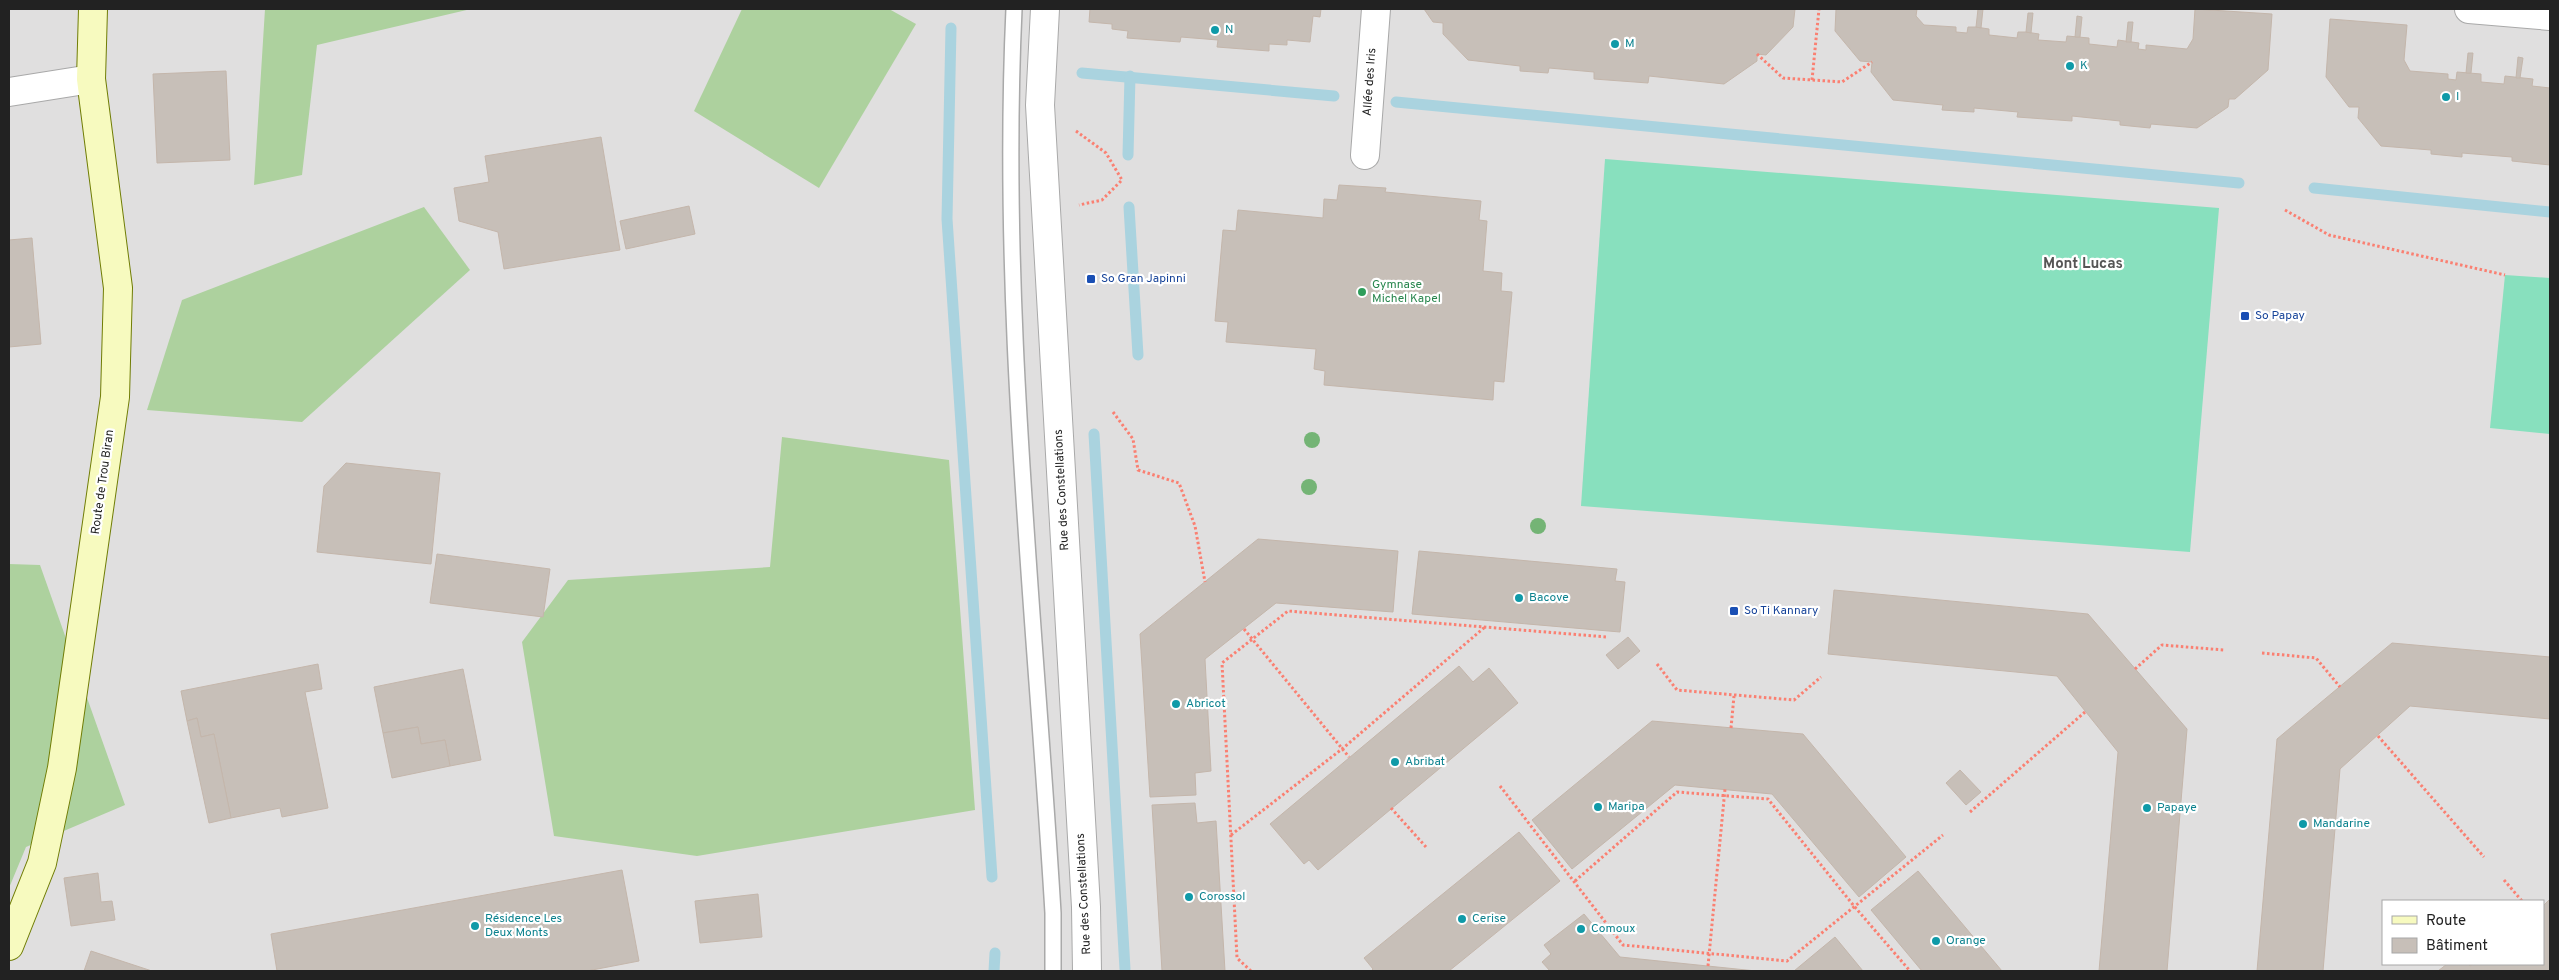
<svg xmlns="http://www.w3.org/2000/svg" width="2559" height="980" viewBox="0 0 2559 980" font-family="Overpass,sans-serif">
<rect width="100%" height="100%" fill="#f2efe9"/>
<!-- residential -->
<path fill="#e0dfdf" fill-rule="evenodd" d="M9 9H2550V971H9ZM2383 901H2543V964H2383Z"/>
<!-- forest -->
<g fill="#add19e">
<polygon points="265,9 471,9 317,45 302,175 254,185"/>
<polygon points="742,9 889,9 916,24 819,188 694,111"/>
<polygon points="424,207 470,270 302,422 147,410 182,300"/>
<polygon points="782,437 949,460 975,810 697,856 554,836 522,642 568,580 770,567"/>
<polygon points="9,564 40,565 125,805 26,847 9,888"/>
</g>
<!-- pitch -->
<g fill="#88e0be">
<polygon points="1605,159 2219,208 2190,552 1581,506"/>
<polygon points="2505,275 2550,278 2550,434 2490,428"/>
</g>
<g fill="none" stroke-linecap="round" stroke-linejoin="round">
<!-- stream -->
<g stroke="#aad3df" stroke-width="11">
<polyline points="951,28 947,219 992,877"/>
<polyline points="1082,73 1334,96"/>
<polyline points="1396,102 2239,183"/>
<polyline points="1128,155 1130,76"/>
<polyline points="2314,188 2550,212"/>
<polyline points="1129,207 1138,355"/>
<polyline points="1094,434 1125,969"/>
<polyline points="994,971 995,953"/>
</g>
</g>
<!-- building -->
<g fill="#c7bfb8" stroke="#c4b6ab">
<polygon points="1090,9 1321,9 1320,17 1313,16 1310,42 1287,40 1287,45 1269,44 1269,51 1217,47 1218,40 1181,37 1180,42 1127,38 1128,31 1112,29 1112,24 1089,22"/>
<polygon points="1424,9 1795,9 1793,27 1766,55 1757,54 1757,61 1724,84 1649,76 1648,83 1594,79 1594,72 1549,68 1548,73 1520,71 1520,66 1468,60 1443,34 1443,23 1433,22"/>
<polygon points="1836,9 1917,9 1916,16 1924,25 1956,27 1956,32 1967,33 1968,27 1976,27 1989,29 1989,35 2017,38 2018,32 2026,32 2039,34 2038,40 2066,42 2067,36 2089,38 2089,44 2117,47 2118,40 2139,43 2138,49 2146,50 2146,45 2187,49 2193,39 2195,9 2272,14 2268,70 2235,99 2229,99 2228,107 2197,128 2151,124 2150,128 2120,125 2120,121 2072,116 2072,121 2017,117 2018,112 1974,108 1974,112 1942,110 1943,105 1893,100 1871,72 1872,62 1860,61 1835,31"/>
<polygon points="1978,9 1983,9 1981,28 1976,27"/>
<polygon points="2028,13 2033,13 2031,33 2026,32"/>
<polygon points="2077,16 2082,17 2080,37 2075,37"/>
<polygon points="2330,19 2407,25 2404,60 2410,71 2448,74 2448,79 2456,80 2457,72 2481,74 2481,82 2504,84 2505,76 2533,79 2532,86 2550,88 2550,165 2512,161 2512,157 2462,153 2462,157 2431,154 2431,150 2381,146 2358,118 2359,107 2349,107 2326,77"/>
<polygon points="2128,22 2133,22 2131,42 2126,42"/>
<polygon points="2468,53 2473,53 2471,73 2466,73"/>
<polygon points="2518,57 2523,58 2520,78 2516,78"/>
<polygon points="226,71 230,160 157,163 153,74"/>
<polygon points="601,137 620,250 504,269 498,232 459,221 454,188 489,182 485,156"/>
<polygon points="1339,185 1386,188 1385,192 1481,201 1479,220 1487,221 1483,271 1502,273 1501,291 1512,292 1504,382 1494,381 1493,400 1324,385 1325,371 1314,369 1316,349 1226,342 1228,322 1215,321 1223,230 1236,231 1238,210 1323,218 1324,199 1337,200"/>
<polygon points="689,206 695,234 626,249 620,221"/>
<polygon points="32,238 41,344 9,347 9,240"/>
<polygon points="346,463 440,473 431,564 317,552 324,486"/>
<polygon points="1258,539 1398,551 1393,612 1276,603 1205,659 1211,771 1195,773 1196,795 1150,797 1140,634"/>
<polygon points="1419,551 1617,569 1615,581 1625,582 1620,632 1412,614"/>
<polygon points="437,554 550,569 543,617 430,603"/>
<polygon points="1834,590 2088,614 2187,729 2167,971 2099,971 2118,752 2057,676 1828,654"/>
<polygon points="1628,637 1640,651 1618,669 1606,655"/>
<polygon points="2392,643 2550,657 2550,719 2410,706 2340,769 2323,971 2257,971 2277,739"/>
<polygon points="318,664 322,689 305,692 328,808 282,817 280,808 231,818 214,734 201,737 197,718 187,721 181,691"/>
<polygon points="1459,666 1473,682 1489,668 1518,703 1318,870 1309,860 1304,864 1270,824"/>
<polygon points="463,669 481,760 450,766 445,740 421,744 418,727 383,733 374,687"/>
<polygon points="197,718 201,737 214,734 231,818 209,823 187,721"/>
<polygon points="1652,721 1803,734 1906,857 1859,897 1772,794 1675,785 1572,869 1532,820"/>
<polygon points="418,727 421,744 445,740 450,766 392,778 383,733"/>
<polygon points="1960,770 1981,792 1966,805 1946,783"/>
<polygon points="1195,803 1197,823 1216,821 1225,971 1162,971 1152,805"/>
<polygon points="1519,832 1560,881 1449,971 1371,971 1373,969 1364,958"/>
<polygon points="622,870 639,961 587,971 277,971 271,934"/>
<polygon points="1918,871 2002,971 1922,971 1871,910"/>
<polygon points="98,873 101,902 112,901 115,920 71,926 64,878"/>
<polygon points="758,894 762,937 700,943 695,901"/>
<polygon points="2550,899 2550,971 2438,971 2447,964 2468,964 2470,966 2473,964 2543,964 2543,906"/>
<polygon points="1584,914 1620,957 1756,971 1550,971 1542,962 1551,954 1544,945"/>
<polygon points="1835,937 1863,971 1794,971"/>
<polygon points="91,951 152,971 84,971"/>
</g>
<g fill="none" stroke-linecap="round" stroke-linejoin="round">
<!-- service casing -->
<g stroke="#a9a9a9" stroke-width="18">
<path id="service" d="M1014 9C1000 310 1035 612 1053 913V971"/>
</g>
<!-- minor casing -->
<g stroke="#a9a9a9" stroke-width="30">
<g id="minor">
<polyline points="1045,9 1040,105 1086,907 1087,971"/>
<polyline points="2469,9 2550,16"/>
<polyline points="9,92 91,79"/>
<polyline points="1365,155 1376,9"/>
</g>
</g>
<!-- secondary casing -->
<g stroke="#707d05" stroke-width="30">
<polyline id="secondary" points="9,946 42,863 62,768 115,397 118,288 91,79 93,9"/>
</g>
<!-- path -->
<g stroke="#fa8072" stroke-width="3" stroke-dasharray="2.5 2.5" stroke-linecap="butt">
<polyline points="1757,54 1783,78 1842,82 1872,62"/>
<polyline points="1812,80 1819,9"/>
<polyline points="1076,131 1106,153 1122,180 1102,200 1079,205"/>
<polyline points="2285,210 2329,235 2505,275"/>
<polyline points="1113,412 1133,439 1138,470 1179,483 1195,526 1205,582"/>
<polyline points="1244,629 1349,757"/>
<polyline points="2262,653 2316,658 2340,687"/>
<polyline points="1657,664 1677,690 1794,700 1821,677"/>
<polyline points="2135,669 2162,645 2224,650"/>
<polyline points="1731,728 1734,696"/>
<polyline points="2378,736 2484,857"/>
<polyline points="1500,786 1623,945 1787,961 1943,835"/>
<polyline points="1391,808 1426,847"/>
<polyline points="1970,812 2085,712"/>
<polyline points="1231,835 1342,749 1485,627"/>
<polyline points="2504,880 2522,901"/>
<polyline points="1575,881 1677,792 1768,799 1854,906 1910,971"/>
<polyline points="1708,966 1725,789"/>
<polyline points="1251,971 1237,958 1222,663 1288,611 1607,637"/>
</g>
<!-- service -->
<use href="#service" stroke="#fff" stroke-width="15"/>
<!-- minor -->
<use href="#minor" stroke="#fff" stroke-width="28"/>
<!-- secondary -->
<use href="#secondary" stroke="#f7fabf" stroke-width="28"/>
</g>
<!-- trees -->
<g fill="#74b475">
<circle cx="1312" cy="440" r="8"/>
<circle cx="1309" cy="487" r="8"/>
<circle cx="1538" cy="526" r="8"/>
</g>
<!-- markers -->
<g fill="#0f9aa8" stroke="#fff" stroke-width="2">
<circle cx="1215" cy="30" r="5"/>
<circle cx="1615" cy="44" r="5"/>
<circle cx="2070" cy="66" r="5"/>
<circle cx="2446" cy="97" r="5"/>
<circle cx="1519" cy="598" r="5"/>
<circle cx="1176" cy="704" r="5"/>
<circle cx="1395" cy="762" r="5"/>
<circle cx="1598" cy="807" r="5"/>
<circle cx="2147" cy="808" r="5"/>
<circle cx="2303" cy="824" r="5"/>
<circle cx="1189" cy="897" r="5"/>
<circle cx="1462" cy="919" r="5"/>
<circle cx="475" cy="926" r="5"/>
<circle cx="1581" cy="929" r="5"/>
<circle cx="1936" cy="941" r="5"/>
</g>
<g fill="#1a4fb4" stroke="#fff" stroke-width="2">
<rect x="1086" y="274" width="10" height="10" rx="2.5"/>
<rect x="2240" y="311" width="10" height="10" rx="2.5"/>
<rect x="1729" y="606" width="10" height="10" rx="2.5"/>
</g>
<circle fill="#2e9e5b" stroke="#fff" stroke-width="2" cx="1362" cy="292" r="5"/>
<g text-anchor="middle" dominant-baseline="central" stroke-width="4.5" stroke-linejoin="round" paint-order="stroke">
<!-- culture labels -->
<g font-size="12" fill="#0d838f" stroke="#fff" text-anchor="start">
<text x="1225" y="30">N</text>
<text x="1625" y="44">M</text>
<text x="2080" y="66">K</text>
<text x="2456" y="97">I</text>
<text x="1529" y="598">Bacove</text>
<text x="1186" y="704">Abricot</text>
<text x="1405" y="762">Abribat</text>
<text x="1608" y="807">Maripa</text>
<text x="2157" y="808">Papaye</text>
<text x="2313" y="824">Mandarine</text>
<text x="1199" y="897">Corossol</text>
<text x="485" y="919">Résidence Les<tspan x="485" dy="14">Deux Monts</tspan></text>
<text x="1472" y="919">Cerise</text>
<text x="1591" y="929">Comoux</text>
<text x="1946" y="941">Orange</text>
</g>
<!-- street labels -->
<g font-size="12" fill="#222" stroke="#fff">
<text transform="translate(1370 82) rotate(-86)">Allée des Iris</text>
<text transform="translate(103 482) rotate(-82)">Route de Trou Biran</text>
<text transform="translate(1062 490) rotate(-93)">Rue des Constellations</text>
<text transform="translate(1084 894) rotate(-93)">Rue des Constellations</text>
</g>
<!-- transit labels -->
<g font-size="12" fill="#164399" stroke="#fff" text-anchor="start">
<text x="1101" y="279">So Gran Japinni</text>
<text x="2255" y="316">So Papay</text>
<text x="1744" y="611">So Ti Kannary</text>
</g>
<!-- leisure labels -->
<g font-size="12" fill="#27864d" stroke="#fff" text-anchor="start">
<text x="1372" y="285">Gymnase<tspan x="1372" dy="14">Michel Kapel</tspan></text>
</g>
<!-- quarter labels -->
<g font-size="15" font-weight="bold" fill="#555" stroke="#fff">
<text x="2083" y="264">Mont Lucas</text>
</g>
</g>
<!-- border -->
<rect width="2559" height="980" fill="none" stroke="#222222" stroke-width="20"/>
<!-- legend -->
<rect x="2382" y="900" width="162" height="65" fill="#ffffff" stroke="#a7a7a7"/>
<rect x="2392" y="916" width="25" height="8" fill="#f7fabf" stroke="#a7a7a7"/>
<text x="2426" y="925" font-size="15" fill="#222222">Route</text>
<rect x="2392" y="938" width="25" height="15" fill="#c7bfb8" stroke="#a7a7a7"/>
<text x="2426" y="950" font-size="15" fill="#222222">Bâtiment</text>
</svg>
